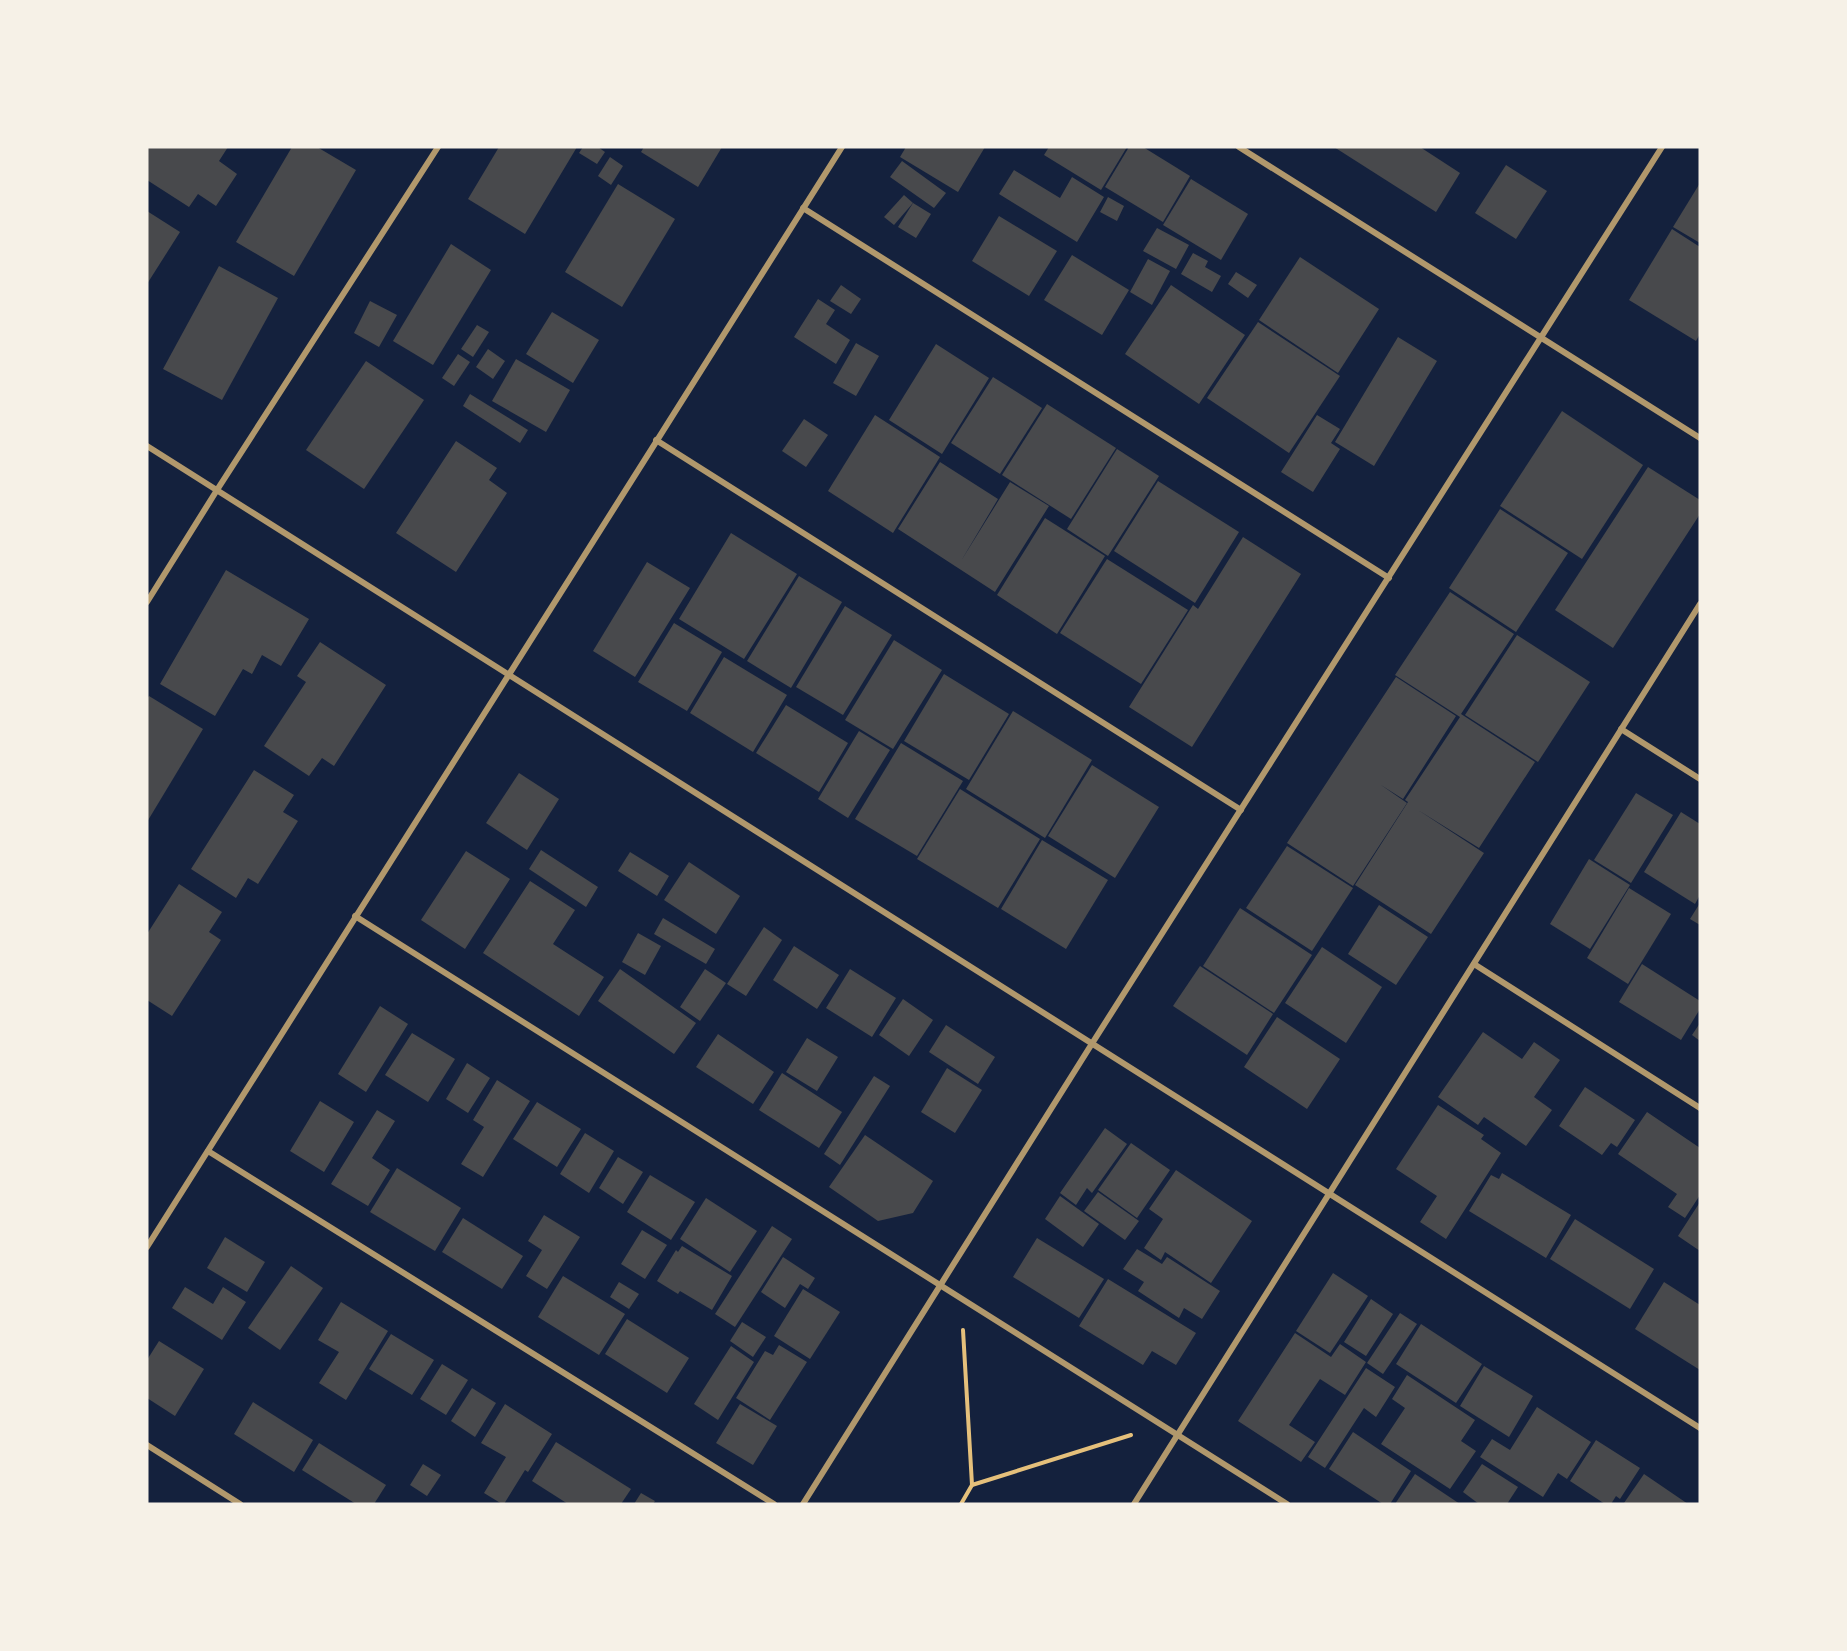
<svg xmlns="http://www.w3.org/2000/svg" width="1847" height="1651" viewBox="0 0 1847 1651" font-family="Jost,sans-serif">
<rect width="100%" height="100%" fill="#14213d"/>
<!-- building -->
<g fill="#48494c">
<polygon points="147,147 228,147 219,161 237,174 216,206 198,194 189,207 147,180"/>
<polygon points="292,147 317,147 356,170 294,276 236,242"/>
<polygon points="499,147 577,147 525,234 468,199"/>
<polygon points="583,147 598,147 605,152 597,164 579,153"/>
<polygon points="644,147 722,147 698,187 641,152"/>
<polygon points="906,147 985,147 958,192 900,157"/>
<polygon points="1049,147 1127,147 1101,190 1044,155"/>
<polygon points="1129,147 1143,147 1190,176 1163,222 1105,187"/>
<polygon points="1334,147 1420,147 1460,173 1436,212"/>
<polygon points="610,157 623,166 611,185 598,176"/>
<polygon points="902,161 946,193 934,208 890,177"/>
<polygon points="1506,165 1547,191 1516,239 1475,213"/>
<polygon points="1014,170 1060,198 1072,177 1104,197 1077,242 999,194"/>
<polygon points="1191,179 1248,214 1221,260 1163,225"/>
<polygon points="1700,183 1700,243 1673,227"/>
<polygon points="618,184 675,219 622,307 565,272"/>
<polygon points="904,195 913,203 894,225 884,217"/>
<polygon points="1108,197 1124,206 1117,221 1100,212"/>
<polygon points="913,203 931,214 916,238 898,227"/>
<polygon points="147,211 180,232 147,284"/>
<polygon points="999,216 1057,251 1029,296 972,261"/>
<polygon points="1157,228 1189,245 1176,269 1143,251"/>
<polygon points="1672,229 1700,247 1700,334 1696,341 1629,300"/>
<polygon points="451,244 491,270 433,365 393,341"/>
<polygon points="1193,253 1208,261 1205,267 1221,276 1212,292 1181,274"/>
<polygon points="1072,255 1129,290 1102,335 1044,300"/>
<polygon points="1300,257 1379,309 1338,373 1259,320"/>
<polygon points="1148,259 1170,271 1152,305 1130,292"/>
<polygon points="219,266 278,298 222,400 163,369"/>
<polygon points="1236,272 1257,285 1248,298 1228,284"/>
<polygon points="841,285 861,299 851,314 830,301"/>
<polygon points="1171,285 1245,335 1199,404 1125,354"/>
<polygon points="818,299 835,310 826,324 850,340 836,364 794,337"/>
<polygon points="370,301 397,315 379,347 354,333"/>
<polygon points="552,312 599,340 573,383 526,354"/>
<polygon points="1258,322 1340,376 1289,453 1207,398"/>
<polygon points="477,325 489,332 473,357 461,349"/>
<polygon points="1398,337 1437,361 1374,466 1335,442"/>
<polygon points="856,343 879,356 856,396 833,383"/>
<polygon points="936,344 989,378 942,454 889,420"/>
<polygon points="488,349 505,361 493,379 476,367"/>
<polygon points="458,354 470,362 454,386 442,378"/>
<polygon points="516,359 570,390 546,432 492,401"/>
<polygon points="366,361 424,400 364,489 306,450"/>
<polygon points="993,377 1042,408 1000,474 951,443"/>
<polygon points="470,394 528,430 520,443 463,406"/>
<polygon points="1047,404 1116,448 1071,519 1002,475"/>
<polygon points="1562,411 1643,465 1582,559 1500,506"/>
<polygon points="875,415 940,457 893,533 828,491"/>
<polygon points="1317,415 1340,429 1331,443 1340,449 1313,492 1281,472"/>
<polygon points="804,419 828,435 806,467 782,451"/>
<polygon points="456,441 497,468 489,480 507,493 456,572 396,533"/>
<polygon points="1117,449 1159,476 1108,556 1067,529"/>
<polygon points="940,462 998,499 961,561 1010,482 1049,506 995,592 898,529"/>
<polygon points="1648,467 1700,500 1700,514 1613,648 1555,610"/>
<polygon points="1158,481 1239,532 1195,603 1114,551"/>
<polygon points="1500,509 1568,553 1516,632 1449,588"/>
<polygon points="1045,518 1105,556 1057,634 997,595"/>
<polygon points="731,533 797,574 744,659 679,619"/>
<polygon points="1243,537 1301,574 1192,747 1129,707 1193,605 1198,609"/>
<polygon points="1107,559 1188,610 1141,684 1060,633"/>
<polygon points="647,562 690,588 635,677 593,651"/>
<polygon points="226,570 309,619 281,666 262,655 252,674 243,669 215,716 160,684"/>
<polygon points="799,576 842,602 791,688 747,661"/>
<polygon points="1450,592 1514,634 1461,714 1535,762 1479,848 1418,810 1484,853 1431,934 1355,885 1408,802 1405,800 1460,717 1395,675"/>
<polygon points="845,606 892,635 843,715 796,687"/>
<polygon points="674,623 722,652 687,711 638,682"/>
<polygon points="1517,635 1590,682 1538,762 1465,715"/>
<polygon points="894,640 942,670 893,749 845,720"/>
<polygon points="320,642 386,685 334,766 322,758 309,776 264,746 306,682 297,676"/>
<polygon points="724,657 787,695 753,752 690,713"/>
<polygon points="944,674 1009,714 969,780 904,741"/>
<polygon points="1396,677 1456,716 1403,799 1381,785 1407,803 1353,886 1287,843"/>
<polygon points="149,696 203,729 147,822 147,699"/>
<polygon points="786,705 848,743 819,792 756,753"/>
<polygon points="1013,711 1092,760 1045,838 966,789"/>
<polygon points="859,731 890,750 848,818 818,799"/>
<polygon points="901,743 963,781 917,856 855,819"/>
<polygon points="1092,765 1159,807 1115,878 1048,836"/>
<polygon points="254,770 294,795 283,812 298,821 258,884 248,878 236,898 191,869"/>
<polygon points="519,773 559,799 527,850 486,823"/>
<polygon points="960,789 1040,839 998,908 917,859"/>
<polygon points="1636,793 1673,815 1631,883 1594,860"/>
<polygon points="1681,812 1700,824 1700,895 1695,904 1644,872"/>
<polygon points="1042,840 1108,880 1066,949 1001,909"/>
<polygon points="1287,846 1353,888 1312,951 1246,908"/>
<polygon points="541,850 598,887 586,907 529,869"/>
<polygon points="466,851 510,879 465,949 421,920"/>
<polygon points="630,852 669,876 657,896 618,871"/>
<polygon points="1589,859 1630,885 1590,949 1550,924"/>
<polygon points="689,862 740,896 716,934 664,900"/>
<polygon points="530,881 575,910 553,944 604,977 579,1016 483,953"/>
<polygon points="179,884 222,912 209,932 221,940 172,1016 147,1000 147,934"/>
<polygon points="1629,888 1671,914 1628,984 1587,958"/>
<polygon points="1700,903 1700,925 1690,919"/>
<polygon points="1379,905 1428,937 1396,985 1348,954"/>
<polygon points="1240,908 1312,955 1274,1013 1203,966"/>
<polygon points="663,918 715,949 706,964 654,934"/>
<polygon points="764,927 782,940 746,996 727,984"/>
<polygon points="638,933 661,946 645,975 622,962"/>
<polygon points="794,946 839,975 817,1009 773,980"/>
<polygon points="1322,947 1382,987 1346,1043 1285,1003"/>
<polygon points="1642,964 1700,1001 1700,1009 1681,1040 1619,1002"/>
<polygon points="1200,966 1273,1014 1247,1055 1173,1006"/>
<polygon points="620,969 696,1023 674,1054 598,1001"/>
<polygon points="705,969 726,983 700,1021 680,1007"/>
<polygon points="850,969 896,998 872,1037 826,1008"/>
<polygon points="903,999 933,1020 909,1056 879,1035"/>
<polygon points="380,1006 408,1024 366,1092 338,1074"/>
<polygon points="1277,1017 1340,1059 1307,1109 1244,1067"/>
<polygon points="1700,1023 1700,1041 1692,1035"/>
<polygon points="946,1025 995,1057 978,1084 929,1052"/>
<polygon points="1483,1032 1522,1059 1534,1042 1560,1060 1534,1097 1552,1110 1526,1146 1484,1117 1478,1125 1438,1097"/>
<polygon points="412,1033 455,1059 428,1102 385,1075"/>
<polygon points="718,1034 774,1072 753,1104 696,1067"/>
<polygon points="807,1038 838,1057 817,1091 786,1072"/>
<polygon points="467,1063 490,1078 468,1113 446,1099"/>
<polygon points="947,1068 982,1090 955,1133 921,1112"/>
<polygon points="782,1073 842,1112 819,1148 759,1110"/>
<polygon points="874,1076 890,1086 840,1165 824,1154"/>
<polygon points="497,1080 530,1101 483,1177 461,1164 484,1127 473,1120"/>
<polygon points="1585,1087 1635,1120 1617,1147 1611,1143 1602,1155 1559,1126"/>
<polygon points="320,1101 354,1122 324,1172 290,1151"/>
<polygon points="537,1102 581,1129 557,1167 513,1139"/>
<polygon points="1438,1105 1484,1135 1481,1139 1501,1153 1446,1239 1420,1222 1437,1196 1396,1169"/>
<polygon points="377,1110 395,1121 372,1158 390,1170 368,1206 331,1184"/>
<polygon points="1647,1112 1700,1148 1700,1195 1685,1218 1668,1207 1677,1194 1618,1154"/>
<polygon points="1105,1128 1127,1144 1092,1193 1087,1188 1076,1205 1060,1193"/>
<polygon points="585,1133 614,1151 589,1193 560,1174"/>
<polygon points="865,1135 933,1181 913,1213 878,1221 829,1187"/>
<polygon points="1131,1143 1170,1170 1137,1218 1098,1190"/>
<polygon points="618,1157 643,1172 623,1204 599,1188"/>
<polygon points="397,1168 461,1208 435,1251 370,1212"/>
<polygon points="1176,1170 1252,1221 1211,1283 1165,1252 1161,1260 1144,1248 1163,1219 1149,1209"/>
<polygon points="1502,1173 1571,1215 1546,1258 1469,1211 1491,1175 1499,1179"/>
<polygon points="650,1175 695,1202 671,1240 627,1212"/>
<polygon points="1098,1192 1139,1221 1125,1240 1084,1211"/>
<polygon points="1060,1196 1099,1224 1083,1247 1045,1219"/>
<polygon points="706,1198 757,1231 730,1272 680,1239"/>
<polygon points="1700,1202 1700,1251 1678,1236"/>
<polygon points="544,1215 580,1237 547,1289 526,1276 542,1250 528,1241"/>
<polygon points="463,1218 523,1256 502,1289 442,1252"/>
<polygon points="1575,1219 1654,1269 1630,1309 1550,1259"/>
<polygon points="772,1226 792,1239 735,1327 715,1314"/>
<polygon points="642,1230 667,1245 645,1279 621,1264"/>
<polygon points="225,1237 265,1262 247,1292 207,1268"/>
<polygon points="1037,1238 1104,1279 1079,1318 1013,1277"/>
<polygon points="682,1246 732,1276 712,1310 680,1291 678,1294 657,1281 676,1250 678,1252"/>
<polygon points="1137,1249 1162,1264 1167,1257 1220,1291 1202,1319 1184,1308 1179,1318 1138,1291 1144,1282 1123,1269"/>
<polygon points="783,1257 815,1278 808,1289 800,1284 785,1308 761,1292"/>
<polygon points="291,1266 323,1288 280,1350 248,1328"/>
<polygon points="1333,1273 1368,1296 1330,1353 1296,1331"/>
<polygon points="563,1276 625,1314 599,1355 538,1317"/>
<polygon points="1108,1279 1196,1333 1176,1365 1152,1351 1143,1365 1079,1326"/>
<polygon points="619,1282 639,1294 629,1309 610,1297"/>
<polygon points="1664,1282 1700,1305 1700,1370 1635,1329"/>
<polygon points="185,1287 213,1304 223,1287 246,1302 222,1340 172,1308"/>
<polygon points="803,1289 840,1312 810,1359 774,1336"/>
<polygon points="1371,1299 1393,1314 1366,1356 1344,1342"/>
<polygon points="341,1302 388,1331 346,1400 319,1383 339,1352 318,1340"/>
<polygon points="1400,1313 1417,1324 1383,1374 1367,1363"/>
<polygon points="627,1319 689,1358 667,1393 605,1354"/>
<polygon points="742,1322 766,1337 753,1357 730,1341"/>
<polygon points="1421,1324 1482,1364 1456,1403 1396,1364"/>
<polygon points="1295,1333 1331,1357 1340,1344 1366,1362 1345,1395 1320,1379 1289,1425 1315,1442 1301,1462 1238,1421"/>
<polygon points="391,1334 434,1360 412,1395 369,1369"/>
<polygon points="159,1341 204,1369 175,1416 147,1398 147,1360"/>
<polygon points="779,1345 807,1362 770,1420 736,1398 765,1351 773,1355"/>
<polygon points="731,1346 754,1362 718,1420 694,1404"/>
<polygon points="442,1364 468,1380 446,1415 420,1399"/>
<polygon points="1484,1366 1533,1396 1509,1437 1460,1406"/>
<polygon points="1366,1368 1395,1387 1376,1417 1364,1408 1325,1468 1308,1457"/>
<polygon points="1407,1375 1475,1420 1461,1441 1476,1451 1450,1489 1381,1444 1405,1408 1392,1399"/>
<polygon points="472,1388 496,1403 475,1437 451,1421"/>
<polygon points="253,1402 313,1440 294,1472 234,1434"/>
<polygon points="505,1404 552,1434 528,1472 525,1470 504,1504 502,1504 484,1493 506,1457 481,1443"/>
<polygon points="740,1404 777,1426 753,1465 716,1443"/>
<polygon points="1537,1407 1591,1442 1567,1479 1558,1473 1543,1497 1480,1457 1492,1439 1510,1450"/>
<polygon points="1353,1432 1411,1471 1390,1504 1383,1504 1329,1469"/>
<polygon points="1596,1440 1640,1468 1620,1499 1616,1496 1611,1504 1605,1504 1570,1481"/>
<polygon points="556,1442 631,1489 621,1504 568,1504 532,1481"/>
<polygon points="319,1443 386,1485 374,1504 356,1504 302,1470"/>
<polygon points="423,1464 441,1475 427,1496 410,1485"/>
<polygon points="1482,1464 1518,1487 1507,1504 1479,1504 1463,1492"/>
<polygon points="1415,1474 1460,1504 1395,1504"/>
<polygon points="1644,1474 1688,1504 1624,1503"/>
<polygon points="641,1493 655,1501 653,1504 634,1504"/>
</g>
<g fill="none" stroke-linecap="round" stroke-linejoin="round">
<!-- path -->
<g stroke="#e5c07b" stroke-width="4">
<polyline points="963,1330 972,1485"/>
<polyline points="961,1504 972,1485 1131,1435"/>
</g>
<!-- minor -->
<g stroke="#b1986c" stroke-width="6">
<polyline points="1239,147 1700,438"/>
<polyline points="803,208 1389,578"/>
<polyline points="656,440 1241,810"/>
<polyline points="147,446 1700,1428"/>
<polyline points="147,602 217,490 438,147"/>
<polyline points="1621,729 1700,779"/>
<polyline points="355,916 1287,1504"/>
<polyline points="1474,964 1700,1108"/>
<polyline points="208,1151 774,1504"/>
<path d="M147 1247C379 880 611 514 842 147"/>
<polyline points="147,1445 240,1504"/>
<polyline points="803,1504 1093,1042 1662,147"/>
<polyline points="1134,1504 1700,604"/>
</g>
</g>
<!-- border -->
<rect width="1847" height="1651" fill="none" stroke="#f6f1e7" stroke-width="297"/>
</svg>
